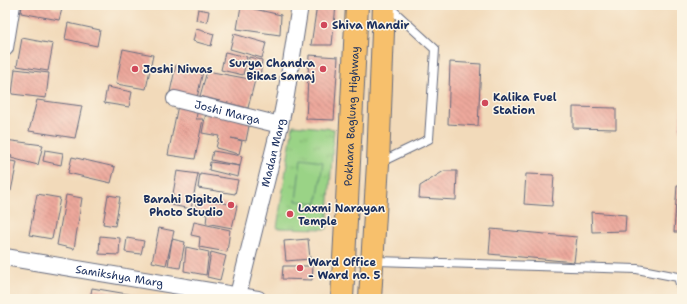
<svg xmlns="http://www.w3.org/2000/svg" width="687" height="304" viewBox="0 0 687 304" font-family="'Shantell Sans',sans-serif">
<defs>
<pattern id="park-tufts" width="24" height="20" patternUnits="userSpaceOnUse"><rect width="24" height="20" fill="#9ad386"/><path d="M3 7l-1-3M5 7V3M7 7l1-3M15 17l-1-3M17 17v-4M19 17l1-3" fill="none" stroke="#84b576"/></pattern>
<pattern id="building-back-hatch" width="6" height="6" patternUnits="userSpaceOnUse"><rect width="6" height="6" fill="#eda89b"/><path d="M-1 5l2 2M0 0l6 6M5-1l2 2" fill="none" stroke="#bf8982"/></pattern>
</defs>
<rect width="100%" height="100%" fill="#fcf5e5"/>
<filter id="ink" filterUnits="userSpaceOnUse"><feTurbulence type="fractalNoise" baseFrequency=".025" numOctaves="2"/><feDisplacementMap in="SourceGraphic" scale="8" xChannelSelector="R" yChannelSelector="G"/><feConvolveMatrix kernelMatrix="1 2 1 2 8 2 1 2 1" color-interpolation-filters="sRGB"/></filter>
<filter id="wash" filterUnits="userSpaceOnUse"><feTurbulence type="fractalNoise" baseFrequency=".012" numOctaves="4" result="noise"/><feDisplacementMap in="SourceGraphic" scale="16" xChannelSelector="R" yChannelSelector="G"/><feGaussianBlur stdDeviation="0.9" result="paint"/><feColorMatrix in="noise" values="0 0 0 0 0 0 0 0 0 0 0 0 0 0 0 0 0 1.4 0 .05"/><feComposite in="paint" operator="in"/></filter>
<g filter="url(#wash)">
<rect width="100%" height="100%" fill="#f2daba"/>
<!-- park -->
<polygon fill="url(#park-tufts)" stroke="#5a8172" points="293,125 334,129 327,229 277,228"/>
<!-- garden -->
<polygon fill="#9ad386" stroke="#5a8172" points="301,159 323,162 317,203 296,201"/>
<g id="blocks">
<!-- building -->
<g fill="url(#building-back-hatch)">
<polygon points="22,5 52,5 52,8 62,9 59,20 21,13"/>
<polygon points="317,5 336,5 332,45 311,45"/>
<polygon points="241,6 281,15 280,35 237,29"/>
<polygon points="198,9 209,11 207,22 196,20"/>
<polygon points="68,23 100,30 97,46 65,39"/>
<polygon points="196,29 214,34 211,46 193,41"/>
<polygon points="234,34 266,43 262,58 230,49"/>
<polygon points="22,38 53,44 48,71 17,66"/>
<polygon points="123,49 153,55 146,89 116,84"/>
<polygon points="225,52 247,57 243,75 221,70"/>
<polygon points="309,55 338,57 334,120 306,119"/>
<polygon points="249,57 262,60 260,79 247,75"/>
<polygon points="450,62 481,64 478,126 448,124"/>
<polygon points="176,65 203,71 197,98 170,92"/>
<polygon points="15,69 49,73 46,98 12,94"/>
<polygon points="207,71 255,80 248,108 200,96"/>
<polygon points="107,87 132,92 129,107 104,103"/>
<polygon points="37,100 82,106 75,138 29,131"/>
<polygon points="178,105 198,108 196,119 203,119 195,159 168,155"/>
<polygon points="573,107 616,108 616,129 573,128"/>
<polygon points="681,109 682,109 682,131 679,131"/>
<polygon points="206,113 250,121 246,141 231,138 242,141 239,154 216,148 219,136 202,133"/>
<polygon points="5,140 43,145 38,165 11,158 12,156 5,154"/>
<polygon points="45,150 63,153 61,165 43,161"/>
<polygon points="213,151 242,156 240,166 211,160"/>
<polygon points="72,157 115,167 111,183 68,173"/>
<polygon points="5,160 17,162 11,191 5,190"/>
<polygon points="210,162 240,166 238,177 209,170"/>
<polygon points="177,171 198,174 191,209 171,205"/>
<polygon points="444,171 457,171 456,200 419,198 420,186"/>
<polygon points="200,174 238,180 235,194 198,188"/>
<polygon points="526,174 554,175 552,206 524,204"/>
<polygon points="677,185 682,185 682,232 674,232"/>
<polygon points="37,194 60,198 52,239 29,235"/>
<polygon points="66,195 82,198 74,249 57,245"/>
<polygon points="108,195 120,197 115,226 103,224"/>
<polygon points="197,197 237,206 232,228 206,223 207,215 195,211"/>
<polygon points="591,212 626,215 625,231 592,232"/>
<polygon points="194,222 230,230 227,252 199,247 200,237 191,235"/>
<polygon points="159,228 174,231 166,265 152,262"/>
<polygon points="491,229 577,237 574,262 489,254"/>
<polygon points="100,236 120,238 119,255 99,254"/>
<polygon points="127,238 144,241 141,254 125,252"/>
<polygon points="172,239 185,242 180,268 168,266"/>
<polygon points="308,239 310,259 286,261 284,241"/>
<polygon points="186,247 209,252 206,275 184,271"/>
<polygon points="211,252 226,256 220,280 207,277"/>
<polygon points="283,266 313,266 312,280 282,279"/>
<polygon points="92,288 151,298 151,299 90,299"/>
</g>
</g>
</g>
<g filter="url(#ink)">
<use href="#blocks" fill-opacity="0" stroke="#666b7e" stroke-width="1"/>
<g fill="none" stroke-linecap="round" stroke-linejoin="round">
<!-- lane casing -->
<g stroke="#666b7e" stroke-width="10">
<g id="lane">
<polyline points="379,163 429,139 435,49 387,5"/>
<polyline points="344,260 637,269 678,277 682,291"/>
</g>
</g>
<!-- street casing -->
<g stroke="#666b7e" stroke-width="18">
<g id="street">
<polyline points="5,48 12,5"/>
<path id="s1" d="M175 99 280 125"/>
<path id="s2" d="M5 257 258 299"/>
<path id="s3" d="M236 299 238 295 280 125 286 95 300 5"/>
</g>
</g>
<!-- highway casing -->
<g stroke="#666b7e" stroke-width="24">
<g id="highway">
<path id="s4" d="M342 299 357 5"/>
<polyline points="370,299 378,163 384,5"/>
</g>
</g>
<!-- lane -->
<use href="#lane" stroke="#fff" stroke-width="8"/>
<!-- street -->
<use href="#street" stroke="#fff" stroke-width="16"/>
<!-- highway -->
<use href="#highway" stroke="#f7c06c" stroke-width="22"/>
</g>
</g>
<!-- markers -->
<g fill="#d1495b" stroke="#fcf5e5" stroke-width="1.5">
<circle cx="324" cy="25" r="4"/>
<circle cx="135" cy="69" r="4"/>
<circle cx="323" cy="69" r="4"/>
<circle cx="485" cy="103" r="4"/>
<circle cx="231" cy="205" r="4"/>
<circle cx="290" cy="214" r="4"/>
<circle cx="300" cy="268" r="4"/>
</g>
<g text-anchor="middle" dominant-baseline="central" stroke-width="3" stroke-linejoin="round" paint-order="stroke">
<!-- poi labels -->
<g font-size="11" font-weight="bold" fill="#1b2f5e" stroke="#fcf5e5" text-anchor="start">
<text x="332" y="25">Shiva Mandir</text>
<text x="315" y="63" text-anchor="end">Surya Chandra<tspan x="315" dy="13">Bikas Samaj</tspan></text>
<text x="143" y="69">Joshi Niwas</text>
<text x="493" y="97">Kalika Fuel<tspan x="493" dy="13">Station</tspan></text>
<text x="223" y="199" text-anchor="end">Barahi Digital<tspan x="223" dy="13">Photo Studio</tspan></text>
<text x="298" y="208">Laxmi Narayan<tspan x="298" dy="13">Temple</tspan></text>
<text x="308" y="262">Ward Office<tspan x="308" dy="13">- Ward no. 5</tspan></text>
</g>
<!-- street labels -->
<g font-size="11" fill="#1b2f5e" stroke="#fcf5e5">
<text stroke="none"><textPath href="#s1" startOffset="54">Joshi Marga</textPath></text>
<text stroke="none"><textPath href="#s4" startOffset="183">Pokhara Baglung Highway</textPath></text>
<text stroke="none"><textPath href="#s3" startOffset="151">Madan Marg</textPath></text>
<text stroke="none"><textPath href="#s2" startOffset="116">Samikshya Marg</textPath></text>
</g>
</g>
<!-- margin -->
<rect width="687" height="304" fill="none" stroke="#fcf5e5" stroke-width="20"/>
</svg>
